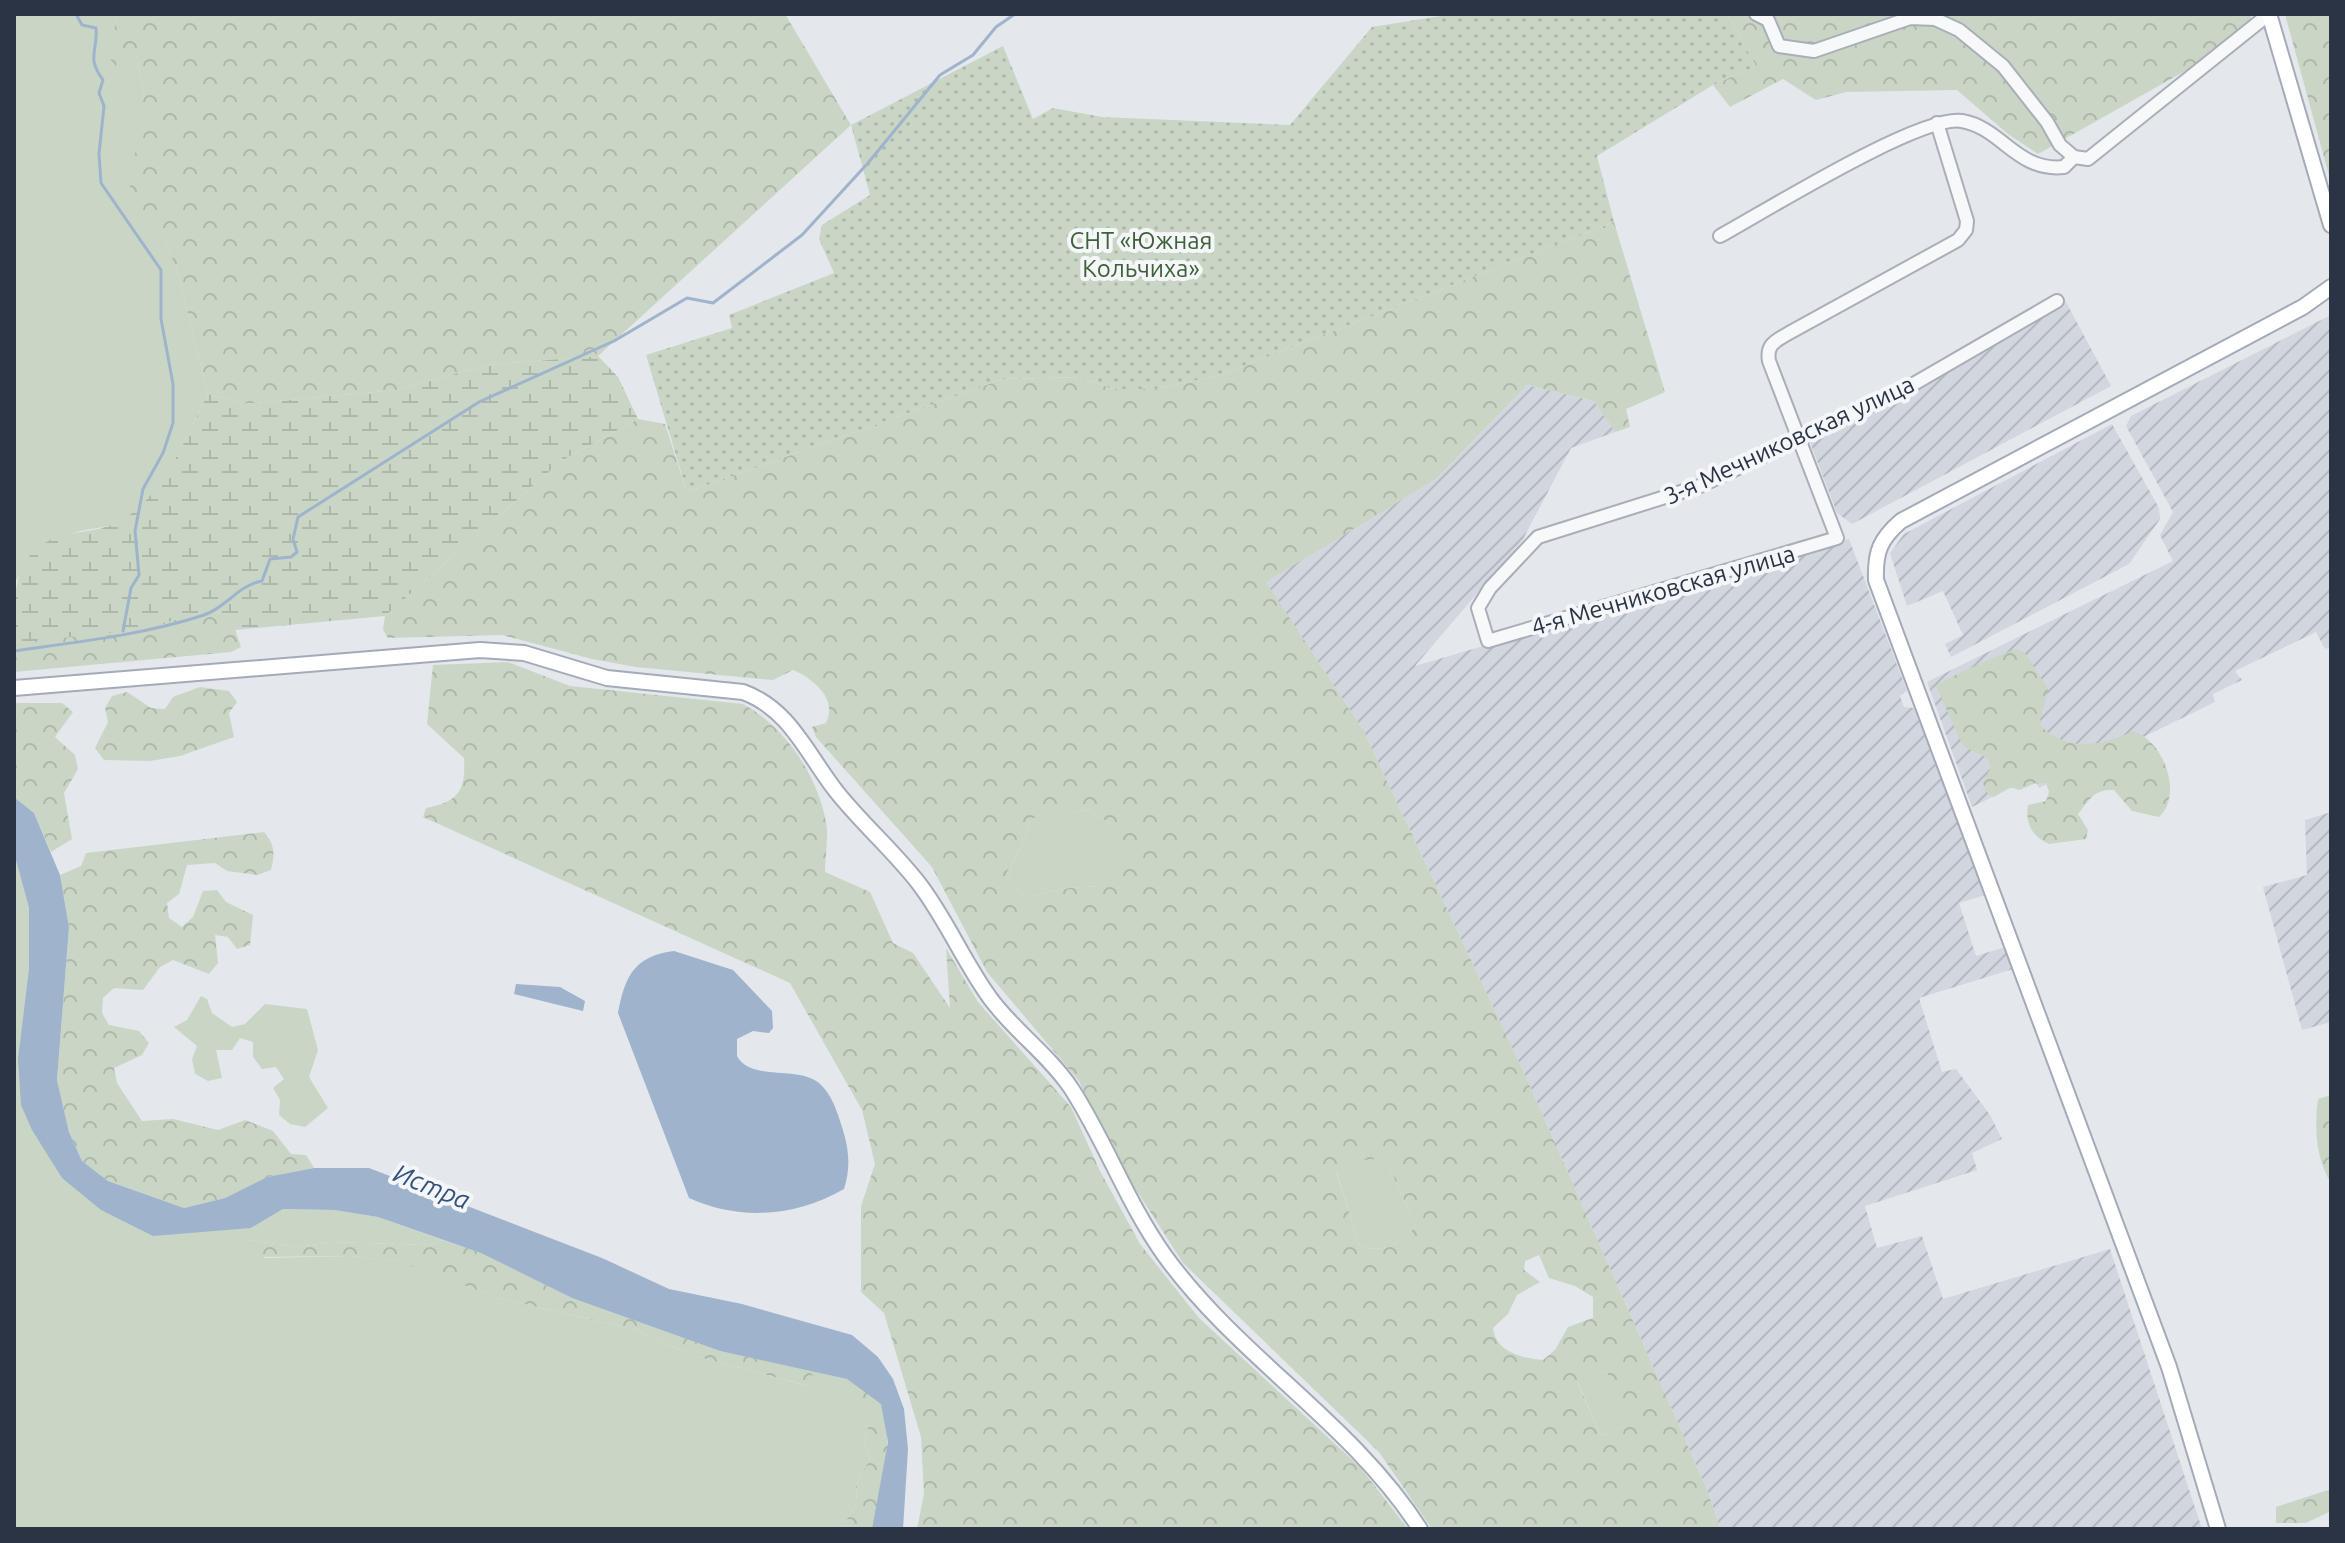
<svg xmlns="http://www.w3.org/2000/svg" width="2345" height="1543" viewBox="0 0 2345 1543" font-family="Ubuntu,sans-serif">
<defs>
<pattern id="industrial-furrows" width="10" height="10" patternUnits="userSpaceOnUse" patternTransform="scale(2)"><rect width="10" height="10" fill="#d2d6de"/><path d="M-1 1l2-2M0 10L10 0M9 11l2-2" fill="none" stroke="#b4b8c0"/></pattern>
<pattern id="forest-crowns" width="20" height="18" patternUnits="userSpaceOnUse" patternTransform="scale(2)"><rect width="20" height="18" fill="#c9d6c5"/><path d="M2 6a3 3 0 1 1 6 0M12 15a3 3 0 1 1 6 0" fill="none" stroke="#adb8ab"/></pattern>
<pattern id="wetland-marsh" width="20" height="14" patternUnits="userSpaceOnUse" patternTransform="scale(2)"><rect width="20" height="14" fill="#c9d6c5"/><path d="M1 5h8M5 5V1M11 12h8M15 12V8" fill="none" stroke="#adb8ab"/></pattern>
<pattern id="garden-dots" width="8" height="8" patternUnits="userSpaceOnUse" patternTransform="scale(2)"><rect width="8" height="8" fill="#c9d6c5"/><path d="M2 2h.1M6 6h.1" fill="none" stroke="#adb8ab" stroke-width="1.8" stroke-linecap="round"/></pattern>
</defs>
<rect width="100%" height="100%" fill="#e4e7ec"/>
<!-- industrial -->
<g fill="url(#industrial-furrows)">
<polygon points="2066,302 2111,386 1852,524 1837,513 1808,437 1908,394"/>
<polygon points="2331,315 2331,647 2325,649 2316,632 2235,671 2242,680 2213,694 2215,702 2039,788 2033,777 1972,807 1927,682 2173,561 2160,535 2173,512 2126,426 2131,416"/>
<polygon points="1527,385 1594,401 1615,432 1571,448 1522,541 1415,666 1849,539 1907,691 1900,696 1904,707 1914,708 1985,895 1959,903 1976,956 2005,947 2013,969 1919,998 1942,1072 1956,1069 1990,1115 2002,1139 1972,1153 1977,1170 1865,1206 1877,1248 1922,1236 1943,1299 2110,1249 2202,1529 1720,1529 1708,1492 1526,1077 1363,730 1265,581 1436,479"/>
<polygon points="2112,424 2159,508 2160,519 2129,564 1951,657 1945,644 1963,635 1943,591 1907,606 1890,553 1904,534"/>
<polygon points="2331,812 2331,1022 2302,1030 2263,887 2307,875 2305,820"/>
</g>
<!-- grass -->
<g fill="#c9d6c5">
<path d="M14 14H116L114 33 136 49 144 95 142 125 165 242 176 267 208 394C185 437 169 489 127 518 110 529 92 527 73 533 50 540 24 564 14 585Z"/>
<path d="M1088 810 1113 825 1124 853 1099 871 1097 886C1084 887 1071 887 1058 890 1027 896 1026 906 1007 872 1015 863 1027 832 1031 818H1061L1069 812Z"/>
<polygon points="14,853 29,908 29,969 62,1178 251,1228 283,1209 334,1210 378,1217 443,1240 428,1245 331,1242 298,1247 249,1240 265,1258 350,1256 400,1261 501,1299 636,1330 691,1355 808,1386 816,1381 810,1370 847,1379 863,1387 854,1400 868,1427 864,1443 871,1457 856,1485 857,1501 842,1529 14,1529"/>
<polygon points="201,996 207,999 212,1013 232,1027 245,1024 265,1004 307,1009 318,1050 309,1077 328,1108 305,1127 290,1124 279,1115 280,1100 273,1088 284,1079 276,1067 262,1069 253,1057 253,1042 240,1038 232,1050 216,1050 222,1078 208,1081 195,1074 192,1059 197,1046 174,1027 187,1020"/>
<path d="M1377 1159 1390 1169 1416 1226C1401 1244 1385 1253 1360 1247L1336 1170 1342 1161Z"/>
<polygon points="1606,1370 1630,1424 1601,1436 1578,1382"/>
</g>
<!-- forest -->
<g fill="url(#forest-crowns)" fill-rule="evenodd">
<polygon points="116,14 785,14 851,125 598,356 488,365 397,390 243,404 208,394 176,267 165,242 146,237 128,201 144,95 136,50 115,66 105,51 114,33"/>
<polygon points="1727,14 2250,14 2254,32 2038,154 2008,134 1957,90 1846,92 1816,100 1783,79 1730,107 1713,85 1756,66"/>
<polygon points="2285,14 2331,14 2331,183"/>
<path d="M1614 222 1665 392 1626 409 1630 427 1615 432 1594 401 1527 385 1436 479 1266 582 1363 730 1526 1077 1708 1492 1720 1529H1432L1379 1452 1183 1263 1112 1152 1079 1081 987 972 932 867 816 737 812 727 826 723C838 699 814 679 793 670L773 680 636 667 592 659 502 635 388 638 383 630 385 616 561 461 638 419 665 424 687 492 1003 379 1080 377 1113 389H1154L1217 376ZM1088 810 1113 825 1123 853 1098 871 1097 886C1084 887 1071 887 1058 890 1027 896 1026 906 1007 872 1015 863 1027 832 1031 818H1061L1069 812ZM1377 1159 1390 1169 1416 1226C1401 1244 1384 1253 1360 1247L1336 1171 1342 1162ZM1539 1255 1549 1278 1575 1286 1593 1297V1318L1568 1327 1555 1350 1543 1360C1521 1358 1496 1352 1493 1328L1508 1314 1517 1295 1540 1282 1524 1270 1525 1261ZM1606 1370 1629 1424 1601 1436 1578 1383Z"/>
<polygon points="213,612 230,614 241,647 231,652 14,672 14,643"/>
<path d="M2017 649 2025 653 2048 689 2039 724C2064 752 2102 747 2133 731 2163 740 2184 794 2159 817L2132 811 2114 790C2094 789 2090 799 2078 814L2088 830 2086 839 2049 844C2032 837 2025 823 2028 805L2046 801 2049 792 2046 783H2036L2019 790 2010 787 1994 797 1986 792 1983 783 1991 767 1987 758 1963 746 1936 686C1939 682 2008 650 2017 649Z"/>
<path d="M508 662 570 686 743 704C785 727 817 774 826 822 829 837 825 856 825 872L870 892 893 943 913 953 950 1008 946 948 978 1002 1071 1107 1100 1171 1140 1244 1199 1318 1360 1467 1408 1529H917L924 1494 921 1437 884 1313 861 1292V1206L875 1164 862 1110 790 983 423 817 426 808C458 802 466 791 464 758L427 724 433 665Z"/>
<polygon points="200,687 229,691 237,702 229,713 234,737 180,756 150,761 104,760 95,748 108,722 105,708 112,696 127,692 151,708 165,709 173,697"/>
<polygon points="14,703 62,703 73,712 55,737 75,755 78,769 64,793 72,839 51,852 34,813 14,797"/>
<path d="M264 832C275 845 275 854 271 870L257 875 227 871 215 863 187 865 179 894 167 903 169 918 182 927 193 917 203 891 217 890 226 902 253 915 250 945 237 949 228 937 215 935 218 963 209 974 173 960 160 967 143 990 114 988 103 998 102 1013 109 1025 139 1031 149 1043 142 1055 114 1068 117 1083 142 1121 173 1119 218 1130 245 1120 273 1131 291 1154 306 1155 314 1168 267 1177 225 1198 184 1208 108 1181 82 1161 69 1132 57 1080 69 927 60 875 81 866 86 853Z"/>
<path d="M2331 1095V1183C2316 1159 2314 1128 2318 1099Z"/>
<polygon points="249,1240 298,1247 331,1242 428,1245 443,1240 482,1253 572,1298 720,1351 810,1370 816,1381 809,1386 691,1355 636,1330 501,1299 399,1261 350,1256 248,1257 235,1247"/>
<path d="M863 1387C868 1392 878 1398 881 1404 895 1432 883 1501 872 1529H842L857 1501 856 1485 871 1457 864 1443 868 1427 853 1400Z"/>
<polygon points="2331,1489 2331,1511 2306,1523 2276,1523 2276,1507"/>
</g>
<!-- wetland -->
<path fill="url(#wetland-marsh)" d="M598 356 618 377 638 419 561 461 385 616 235 630 230 614 213 612 126 631 14 643C14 591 11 544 74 533 93 530 112 528 127 517 169 487 185 437 208 394L243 404 397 390 488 365Z"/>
<!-- garden -->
<polygon fill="url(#garden-dots)" points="1453,14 1727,14 1756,66 1713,85 1597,156 1614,222 1217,376 1154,389 1113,389 1080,377 1003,379 687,492 646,355 732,328 729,315 834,273 819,239 822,225 870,195 851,125 1003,46 1033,119 1053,108 1102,117 1290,125 1372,27"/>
<!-- water -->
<g fill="#9fb4cc">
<polygon points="14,797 34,813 60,875 69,927 57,1080 69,1132 82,1161 108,1181 184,1208 225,1198 267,1177 314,1168 369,1168 602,1258 669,1289 742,1304 852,1335 878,1357 893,1379 904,1409 908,1449 903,1529 872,1529 888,1442 881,1404 847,1379 720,1351 572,1298 481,1253 378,1217 334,1210 283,1209 251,1228 153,1236 101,1210 62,1178 32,1130 21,1105 18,1059 29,969 29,908 14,853"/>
<path d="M674 951 733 970 772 1011 773 1028 769 1033 753 1031 737 1039V1056C751 1082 797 1065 819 1083 832 1094 837 1112 842 1127 849 1149 851 1167 844 1189 795 1217 740 1221 689 1198L618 1013C625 975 635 956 674 951Z"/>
<polygon points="516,984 560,987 585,1001 583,1011 514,994"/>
</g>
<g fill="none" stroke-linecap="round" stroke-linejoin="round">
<!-- stream -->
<g stroke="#9fb4cc" stroke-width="3">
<path d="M76 14 82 25 96 28C98 52 86 57 103 80L99 93 104 106 99 154 101 183 161 270V319L173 384V423L163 453 143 489 135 531 139 575 131 588 123 631"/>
<path d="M14 651C77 642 143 635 204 615 226 608 238 585 262 581L270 559 291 557 297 552 293 539 298 517 479 402 614 341 687 298 713 303 802 235 868 163 940 75 973 55 996 27 1015 14"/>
</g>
<!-- minor casing -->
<g stroke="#a9aeb7" stroke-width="16">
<g id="minor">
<polyline points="1756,14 1768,20 1779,46 1814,51 1910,18 1935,19 1959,30 2003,66 2047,122 2060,145 2074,157 2088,159 2269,14"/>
<path d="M1937 123 1967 221 1966 230 1958 240 1789 333C1776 341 1766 344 1769 361L1837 538 1488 641 1478 608 1490 588 1538 537 1700 486 1905 389 2057 301"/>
<path d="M1720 236C1764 212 1921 114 1962 121 2002 128 2017 172 2064 167L2074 157"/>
</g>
</g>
<!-- major casing -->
<g stroke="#a3abb8" stroke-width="18">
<g id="major">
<polyline points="2269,14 2331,225"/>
<path d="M14 688 480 650 524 653 607 678 743 692C790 709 807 754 836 791 862 824 895 852 920 885 947 921 964 962 990 998 1014 1031 1048 1054 1071 1088 1106 1142 1127 1203 1165 1256 1239 1358 1352 1423 1420 1529"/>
<path d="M2218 1529 2169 1367 1876 580C1875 552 1880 539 1901 521L2303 307 2331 287"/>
</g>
</g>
<!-- minor -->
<use href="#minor" stroke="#f7f8fa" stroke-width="12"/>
<!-- major -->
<use href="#major" stroke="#fff" stroke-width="14"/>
</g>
<g text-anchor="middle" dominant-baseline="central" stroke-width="8" stroke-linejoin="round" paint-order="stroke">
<!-- park labels -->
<g font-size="24" fill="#3f6138" stroke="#f4f6f9">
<text x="1141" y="240">СНТ «Южная<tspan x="1141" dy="28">Кольчиха»</tspan></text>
</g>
<!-- street labels -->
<g font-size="24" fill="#2b3445" stroke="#f4f6f9">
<text transform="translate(1789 440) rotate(-25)">3-я Мечниковская улица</text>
<text transform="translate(1663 590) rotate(-16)">4-я Мечниковская улица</text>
</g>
<!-- water labels -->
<g font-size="26" font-style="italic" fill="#34527a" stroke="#f4f6f9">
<text transform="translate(432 1186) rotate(22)">Истра</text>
</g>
</g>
<!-- border -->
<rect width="2345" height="1543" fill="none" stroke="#2b3445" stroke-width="32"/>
</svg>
